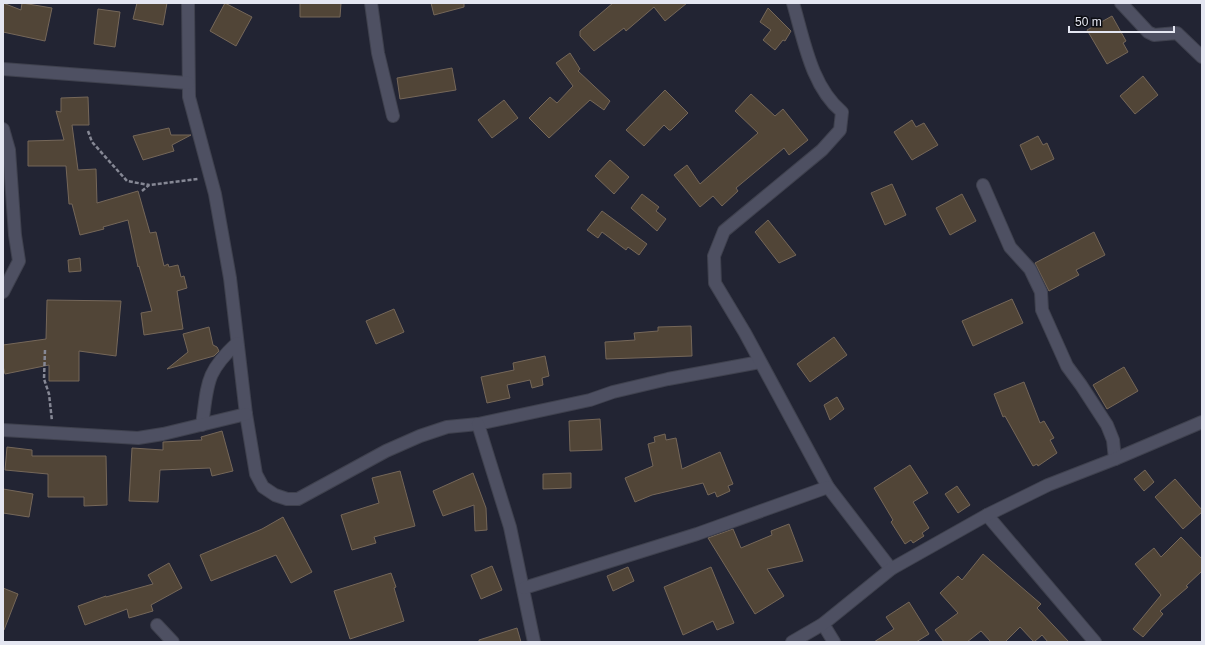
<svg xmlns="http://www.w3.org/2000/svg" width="1205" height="645" viewBox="0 0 1205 645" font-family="Helvetica,sans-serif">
<rect width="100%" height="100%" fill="#222433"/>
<!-- building -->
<g fill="#514537" stroke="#756759">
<polygon points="3,3 21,10 22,3 52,8 45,41 3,32"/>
<polygon points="137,3 167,3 163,25 133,19"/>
<polygon points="225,3 252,17 236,46 210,31"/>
<polygon points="300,3 341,3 340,17 300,17"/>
<polygon points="431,3 464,3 464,7 434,15"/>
<polygon points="613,3 687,3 665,21 654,7 626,31 624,28 594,51 580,36 580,31"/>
<polygon points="768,8 791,31 785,41 783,40 775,50 763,40 771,30 760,22"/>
<polygon points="98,9 120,12 115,47 94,44"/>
<polygon points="1112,16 1126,41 1123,43 1128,52 1107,64 1087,30"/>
<polygon points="570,53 580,69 578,71 610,101 604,110 590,100 549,138 529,118 550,97 557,103 573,86 556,63"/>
<polygon points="452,68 456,90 400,99 397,78"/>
<polygon points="1143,76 1158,95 1135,114 1120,96"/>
<polygon points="665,90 688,113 671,130 669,130 664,125 644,146 626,130"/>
<polygon points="751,94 775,116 783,109 808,140 789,155 784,148 736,188 738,191 722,206 713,196 700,207 674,175 687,165 700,184 758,133 735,111"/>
<polygon points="88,97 89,125 72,125 78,170 96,169 97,203 138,191 150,233 156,232 164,266 168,264 169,267 178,265 181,277 184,276 187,288 177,291 183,329 144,335 141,313 152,311 139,266 138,267 128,220 103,227 104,229 80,235 72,204 69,204 66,166 28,166 28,141 64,140 56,111 61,112 61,98"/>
<polygon points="504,100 518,118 492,138 478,120"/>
<polygon points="912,120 916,127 924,123 938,145 912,160 894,132"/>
<polygon points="169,128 171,135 191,135 172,145 174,151 143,160 133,136"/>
<polygon points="1038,136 1043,145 1047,143 1054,159 1031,170 1020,145"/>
<polygon points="610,160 629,177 614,194 595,176"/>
<polygon points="892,184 906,215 885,225 871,193"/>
<polygon points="642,194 659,207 656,211 666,219 657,231 631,208"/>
<polygon points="962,194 976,221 950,235 936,208"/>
<polygon points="602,211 647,244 639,255 628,247 626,250 602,232 598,238 587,230"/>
<polygon points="768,220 796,255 779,263 755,232"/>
<polygon points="1094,232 1105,255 1076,270 1079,275 1049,291 1035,263"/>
<polygon points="80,258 81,271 69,272 68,260"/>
<polygon points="1012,299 1023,323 973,346 962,321"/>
<polygon points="47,300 121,301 116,356 79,351 79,381 49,381 49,365 5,374 3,366 3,345 46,339"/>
<polygon points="394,309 404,332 376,344 366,321"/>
<polygon points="691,326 692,356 606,359 605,342 635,340 634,333 658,331 658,327"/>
<polygon points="209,327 213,345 217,347 219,351 214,356 167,369 188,352 183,334"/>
<polygon points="834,337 847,355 810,382 797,364"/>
<polygon points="545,356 549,376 542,378 543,385 532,388 530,380 507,385 510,398 487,403 481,377 514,370 513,363"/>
<polygon points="1124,367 1138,391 1107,409 1093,385"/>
<polygon points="1024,382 1040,423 1044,421 1054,438 1050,440 1057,453 1038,466 1037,464 1033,466 1005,416 1003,417 994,394"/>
<polygon points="837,397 844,409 830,420 824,405"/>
<polygon points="600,419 602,450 570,451 569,421"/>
<polygon points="222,431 233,471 212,476 210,468 160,470 158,502 129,501 132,448 163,450 163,442 202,440 201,437"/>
<polygon points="665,434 666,440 676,438 682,469 720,452 733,484 728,486 730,491 717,497 715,492 708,495 703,483 652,495 635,502 625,478 653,466 648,444 655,442 654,437"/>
<polygon points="7,447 32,450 32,456 106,456 107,505 84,506 84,497 48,497 48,474 5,470"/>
<polygon points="910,465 928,493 913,502 929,528 922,533 924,536 913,543 911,540 905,544 891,522 893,520 874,488"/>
<polygon points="1145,470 1154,482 1144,491 1134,479"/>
<polygon points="400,471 415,526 374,537 376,543 352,550 341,515 379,503 372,478"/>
<polygon points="473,473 486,508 487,530 475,531 474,505 443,516 433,491"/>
<polygon points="571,473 571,488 543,489 543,474"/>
<polygon points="1175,479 1202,510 1202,512 1183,529 1155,497"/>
<polygon points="957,486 970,505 958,513 945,494"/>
<polygon points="3,489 33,494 29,517 3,513"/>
<polygon points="283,517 312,572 291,583 276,555 211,581 200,555 262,529"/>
<polygon points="789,524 803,561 767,569 784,596 755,614 708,538 733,529 741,548 772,535 771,531"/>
<polygon points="1181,537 1202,559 1202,571 1186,586 1188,587 1160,611 1163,614 1143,637 1133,629 1161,595 1135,564 1154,548 1161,557"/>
<polygon points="983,554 1041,604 1037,608 1069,642 1048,642 1042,635 1034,642 1020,627 1005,642 991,642 981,631 967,642 944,642 935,630 958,613 940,593 958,576 962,580"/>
<polygon points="169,563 182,588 151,605 153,611 129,618 127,609 85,625 78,606 106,596 106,597 153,584 148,575"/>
<polygon points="492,566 502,590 481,599 471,575"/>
<polygon points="628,567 634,581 613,591 607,576"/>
<polygon points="711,567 734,623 717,630 713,621 683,635 664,587"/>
<polygon points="391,573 396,587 394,588 404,621 350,639 334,591"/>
<polygon points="3,588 18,594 4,630 3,630"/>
<polygon points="909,602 929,634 916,642 874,642 894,629 886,617"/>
<polygon points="517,628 521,642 479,642 479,640"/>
</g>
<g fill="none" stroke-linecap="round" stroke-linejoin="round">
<!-- minor casing -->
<g stroke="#3f414e" stroke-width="14">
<g id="minor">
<polyline points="188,3 189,97 215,194 230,278 246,414 256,474 263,487 275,495 287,499 298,499 386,451 420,436 447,427 478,424 590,400 613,392 668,379 760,362"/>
<polyline points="371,3 378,53 393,116"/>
<path d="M793 3C804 40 811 86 842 112L840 130 822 150 724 231 714 256 715 283 745 333 828 487 891 569"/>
<polyline points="1121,3 1148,32 1154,35 1177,33 1202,57"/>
<polyline points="3,69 188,83"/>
<polyline points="3,129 9,150 15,235 19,261 3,292"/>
<polyline points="983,185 1010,247 1030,269 1041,292 1042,310 1067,366 1081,385 1107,425 1113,440 1115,459"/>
<polyline points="478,424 510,527 534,642"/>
<path d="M202 425C208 383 205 373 237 343"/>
<polyline points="3,430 138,438 163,434 246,414"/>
<polyline points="987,515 1095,642"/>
<polyline points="524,588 697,534 828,487"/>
<polyline points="823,624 834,642"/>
<polyline points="157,625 173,642"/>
</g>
</g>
<!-- tertiary casing -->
<g stroke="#3f414e" stroke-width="14">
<polyline id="tertiary" points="792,642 823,624 891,569 987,515 1048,485 1115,459 1202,422"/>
</g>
<!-- path -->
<g stroke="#868895" stroke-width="2.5" stroke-dasharray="4 2" stroke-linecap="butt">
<polyline points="88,131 92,142 127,181 149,185"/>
<polyline points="142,191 149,185 198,179"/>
<polyline points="45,350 44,379 49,394 52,421"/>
</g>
<!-- minor -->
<use href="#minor" stroke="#4e5062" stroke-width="12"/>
<!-- tertiary -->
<use href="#tertiary" stroke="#4e5062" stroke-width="12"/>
</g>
<!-- border -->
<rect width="1205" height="645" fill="none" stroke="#e4e6f1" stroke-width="8"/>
<!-- scale -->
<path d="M1069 26v6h105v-6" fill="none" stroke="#e4e6f1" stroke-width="2"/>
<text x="1075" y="26" font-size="12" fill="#e4e6f1" stroke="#0d0e14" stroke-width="3" paint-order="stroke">50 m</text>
</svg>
